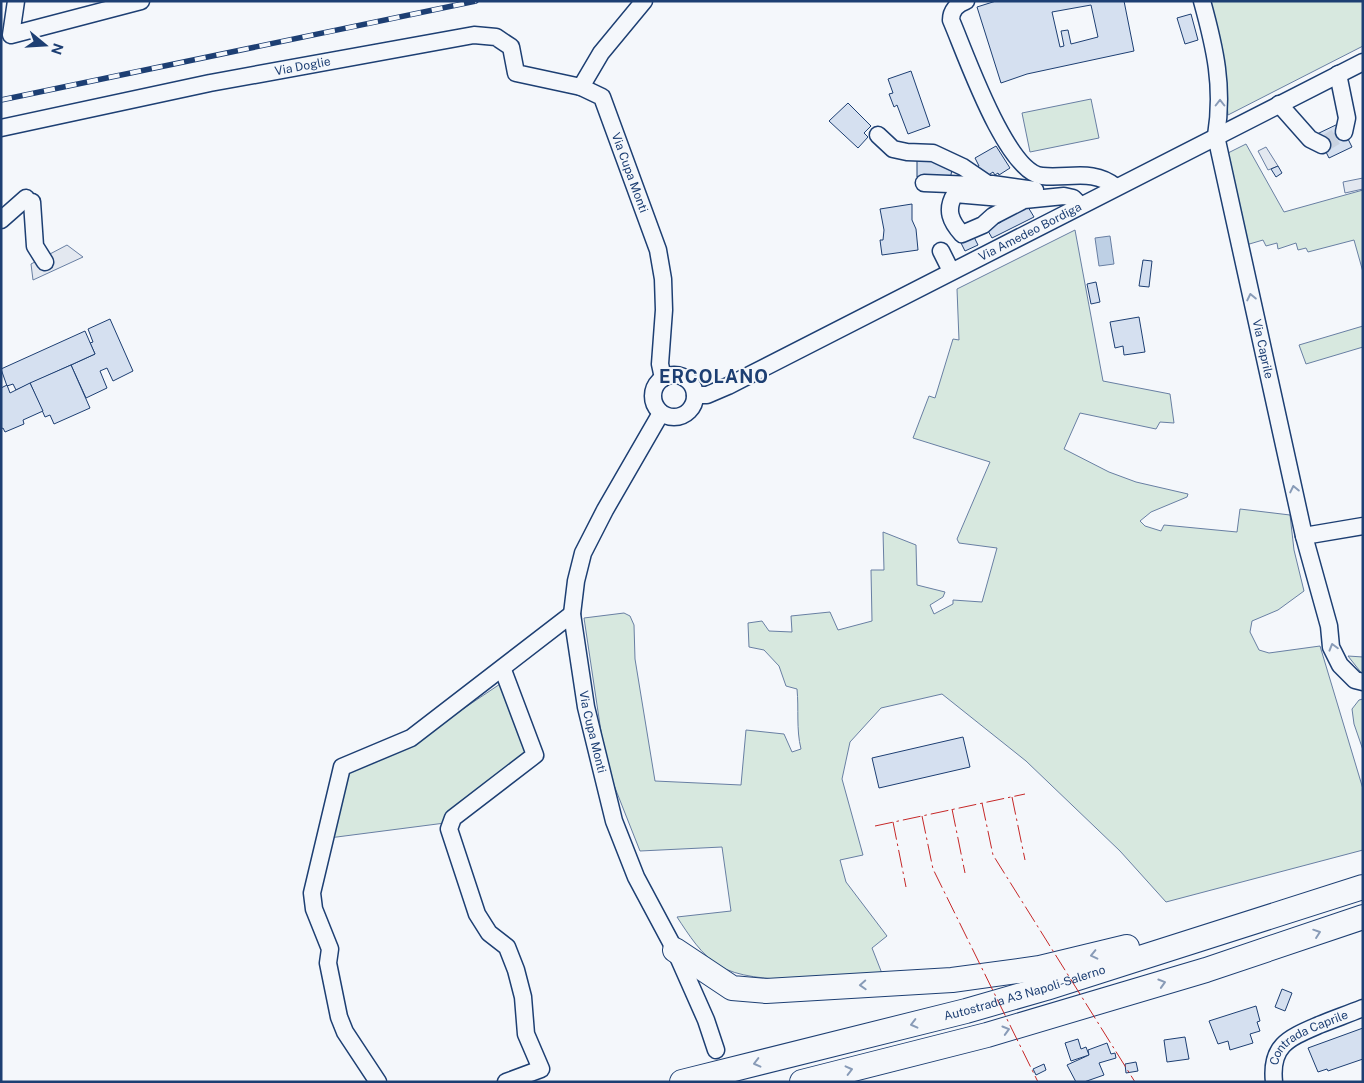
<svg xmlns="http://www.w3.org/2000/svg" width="1364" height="1083" viewBox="0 0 1364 1083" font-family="'Public Sans',sans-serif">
<rect width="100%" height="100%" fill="#f4f7fb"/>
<!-- green -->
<g fill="#d7e8df" stroke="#687fa3">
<polygon points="1207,1 1363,1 1363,46 1228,115 1224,67"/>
<polygon points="1091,99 1099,138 1030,152 1022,113"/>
<polygon points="1246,144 1284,212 1363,190 1363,272 1354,240 1308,252 1306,248 1298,250 1296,243 1278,249 1277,243 1266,246 1263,240 1246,245 1222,156"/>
<path d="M1075 230 1103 381 1170 394 1174 423 1160 422 1156 429 1080 413 1064 449 1109 472 1136 482 1188 494 1187 497 1151 512 1140 521 1145 526 1161 531 1164 525 1237 532 1240 509 1290 515 1294 550 1304 591 1278 610 1252 621 1250 632 1259 650 1269 653 1320 646 1363 789V850L1166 902 1120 851 1026 761 942 694 881 708 850 742 842 779 863 855 840 860 846 882 887 936 872 948 883 976C843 978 753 987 720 966 701 955 689 935 677 917L731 911 722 847 640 851 606 765 584 618 624 613 630 616 634 625 635 659 655 781 741 785 746 730 784 734 792 752 801 749C796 729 799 709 797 689L786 686 779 666 764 650 749 647 748 623 762 621 769 631 792 632 791 616 830 612 838 630 872 621 871 570H884L883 532 916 545 917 585 945 592 943 597 930 605 934 614 953 604V600L982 602 997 548 959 543 957 539 990 462 913 438 929 396 935 398 953 339 959 340 957 289Z"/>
<polygon points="1363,326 1363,347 1306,364 1299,345"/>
<polygon points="1348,656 1363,657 1363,675"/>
<polygon points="503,682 527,753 445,823 329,838 345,773 417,740"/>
<polygon points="1363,699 1363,750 1354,724 1352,709 1359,700"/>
</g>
<!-- parking -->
<g fill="#e3e8f0" stroke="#687fa3">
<polygon points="1266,147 1278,166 1268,170 1258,151"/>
<polygon points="1363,178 1363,189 1345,193 1343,182"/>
<polygon points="67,245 83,257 33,280 31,264"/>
</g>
<!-- water -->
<polygon fill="#bed0e5" stroke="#687fa3" points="1110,236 1114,264 1099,266 1095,238"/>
<!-- building -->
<g fill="#d5e0f0" stroke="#1d3f73" fill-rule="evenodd">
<path d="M996 1H1124L1134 51 1027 74 1001 83 977 7ZM1091 5 1098 37 1071 44 1068 30 1061 31 1064 46 1060 47 1052 12Z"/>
<polygon points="1191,14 1198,40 1185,44 1177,18"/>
<polygon points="911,71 930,126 908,134 897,105 894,107 889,94 893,93 888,79"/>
<polygon points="848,103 871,126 864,133 868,137 858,148 829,121"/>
<polygon points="1340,123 1352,147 1329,158 1317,134"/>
<polygon points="996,146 1010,168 999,175 998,173 995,175 993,172 984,178 977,167 979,166 975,158"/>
<polygon points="917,156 953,164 950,180 917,177"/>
<polygon points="1278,166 1282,173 1276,177 1271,169"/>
<polygon points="912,204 912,220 916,229 918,250 882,255 880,240 883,240 884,230 880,209"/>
<polygon points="1028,207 1034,217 992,238 987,229 1001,222 999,219"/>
<polygon points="974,237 978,245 965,251 961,243"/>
<polygon points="1143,260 1152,261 1149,287 1139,286"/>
<polygon points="1096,282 1100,302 1091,304 1087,284"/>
<polygon points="1139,317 1145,352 1124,355 1123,346 1115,348 1110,322"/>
<polygon points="110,319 133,371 113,381 107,368 100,371 107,388 86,398 71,365 95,354 90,343 93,342 88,329"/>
<polygon points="85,331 95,354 16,390 13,384 7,386 1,369"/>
<polygon points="71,365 90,408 54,424 50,415 45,417 30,383"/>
<polygon points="30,383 43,411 23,420 24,424 5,432 3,428 1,429 1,388 7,385 10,393"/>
<polygon points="963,737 970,767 879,788 872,758"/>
<polygon points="1282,989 1292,993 1285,1011 1275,1007"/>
<polygon points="1256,1006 1260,1021 1257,1022 1260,1031 1250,1034 1253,1043 1230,1050 1228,1041 1218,1044 1209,1021"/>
<polygon points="1363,1028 1363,1059 1328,1071 1327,1069 1318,1072 1308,1048"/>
<polygon points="1185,1037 1189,1059 1167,1062 1164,1040"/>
<polygon points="1078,1039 1081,1049 1086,1047 1089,1055 1071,1061 1065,1043"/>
<polygon points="1107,1043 1111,1054 1115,1053 1116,1058 1099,1063 1104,1075 1084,1082 1076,1082 1067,1065 1089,1055 1088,1050"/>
<polygon points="1136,1062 1138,1071 1126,1073 1125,1064"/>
<polygon points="1044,1064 1046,1070 1036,1075 1033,1069"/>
</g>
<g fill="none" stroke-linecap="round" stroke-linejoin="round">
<!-- minor-tunnel -->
<polyline stroke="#c9d2e0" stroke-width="16" stroke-dasharray="16 8" stroke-linecap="butt" points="1322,145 1344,132"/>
<!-- minor casing -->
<g stroke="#1d3f73" stroke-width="19">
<g id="minor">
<polyline points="16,1 11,35 141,1"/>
<path d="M966 1C957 4 951 11 951 20 965 52 1006 172 1042 176 1069 179 1093 168 1116 187"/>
<path id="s1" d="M1202 1C1215 48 1224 87 1216 136L1304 536 1329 626 1331 647 1340 665 1355 680 1363 682"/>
<polyline points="1338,74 1347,118 1344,132"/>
<polyline points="581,87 601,53 644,1"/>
<polyline points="1279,104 1310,139 1322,145"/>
<path id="s2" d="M1 128 210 83 474 35 496 37 511 47 516 73 581 87 602 97 658 250 663 279 664 310 660 364 663 378"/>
<polyline points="878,135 893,149 907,152 933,153 963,167 988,184"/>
<polyline points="924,183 974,185 992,184 1035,190"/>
<path d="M1024 200 993 216 983 225 962 234C951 222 945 210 955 194L1024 200 1064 196 1073 198 1080 205"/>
<polyline points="32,202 35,246 45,262"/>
<polyline points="1,220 26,198"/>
<polyline points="941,251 951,271"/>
<circle cx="674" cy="396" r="21"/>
<path id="s3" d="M695 395H707L728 386 1363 62"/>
<path id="s4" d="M661 413 605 510 583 553 576 581 572 614 586 707 614 821 636 877 675 950 706 1020 716 1050"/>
<polyline points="1304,536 1363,526"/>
<polyline points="503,670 535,755 453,818 449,829 477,914 489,933 507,947 516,970 523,997 526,1034 541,1069 506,1082"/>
<polyline points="378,1082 345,1032 339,1017 328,963 330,949 314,909 312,893 342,767 411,738 572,614"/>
<path id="s5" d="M1274 1082C1270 1045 1289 1038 1319 1025 1334 1019 1348 1014 1363 1008"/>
</g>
</g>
<!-- highway casing -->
<g stroke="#1d3f73" stroke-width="26">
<g id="highway">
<polyline points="675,950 732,988 766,991 952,980 1040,968 1127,947"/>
<path id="s6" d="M682 1082 966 1011 1046 988 1363 887"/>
<polyline points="802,1082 987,1035 1206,970 1363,917"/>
</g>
</g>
<!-- minor -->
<use href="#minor" stroke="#f4f7fb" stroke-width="16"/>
<!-- highway -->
<use href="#highway" stroke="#f4f7fb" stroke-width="24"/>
<!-- rail casing -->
<g stroke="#1d3f73" stroke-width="5.5">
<polyline id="rail" points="1,100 476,1"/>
</g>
<!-- rail -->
<use href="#rail" stroke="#f4f7fb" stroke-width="4" stroke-dasharray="11" stroke-linecap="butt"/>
<!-- power -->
<g stroke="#c62828" stroke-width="1" stroke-dasharray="18 4 2.5 4" stroke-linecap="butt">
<polyline points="1012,797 1025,860"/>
<polyline points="982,803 993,855 1135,1082"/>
<polyline points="952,809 965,873"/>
<polyline points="922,816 933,869 1038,1082"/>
<polyline points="893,822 906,887"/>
<polyline points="875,826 1025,794"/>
</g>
</g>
<!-- one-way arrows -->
<defs><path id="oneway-chevron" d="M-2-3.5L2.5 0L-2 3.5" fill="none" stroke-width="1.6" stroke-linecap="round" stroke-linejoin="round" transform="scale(1.25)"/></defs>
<g stroke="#889bb7">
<use href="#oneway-chevron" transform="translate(1220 103) rotate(-90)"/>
<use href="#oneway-chevron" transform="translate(1251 297) rotate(-102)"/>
<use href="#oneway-chevron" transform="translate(1294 489) rotate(-102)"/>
<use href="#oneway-chevron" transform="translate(1333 647) rotate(-106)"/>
<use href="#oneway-chevron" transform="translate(1317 933) rotate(-19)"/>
<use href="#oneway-chevron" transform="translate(1094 955) rotate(167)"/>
<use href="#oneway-chevron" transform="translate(1162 983) rotate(-17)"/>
<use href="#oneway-chevron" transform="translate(863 985) rotate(177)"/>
<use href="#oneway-chevron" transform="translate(914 1024) rotate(166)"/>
<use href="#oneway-chevron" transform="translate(1006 1030) rotate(-16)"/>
<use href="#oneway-chevron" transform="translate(757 1063) rotate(166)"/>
<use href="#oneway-chevron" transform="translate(849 1070) rotate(-14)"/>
</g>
<g text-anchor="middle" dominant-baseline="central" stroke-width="4" stroke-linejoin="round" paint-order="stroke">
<!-- street labels -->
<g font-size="12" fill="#1d3f73" stroke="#f4f7fb">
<text stroke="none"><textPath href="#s2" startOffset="308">Via Doglie</textPath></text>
<text stroke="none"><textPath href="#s2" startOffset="719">Via Cupa Monti</textPath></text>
<text stroke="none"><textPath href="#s3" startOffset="374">Via Amedeo Bordiga</textPath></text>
<text stroke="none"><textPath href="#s1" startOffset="355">Via Caprile</textPath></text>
<text stroke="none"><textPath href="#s4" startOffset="342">Via Cupa Monti</textPath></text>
<text stroke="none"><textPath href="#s6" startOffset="354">Autostrada A3 Napoli-Salerno</textPath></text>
<text stroke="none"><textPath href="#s5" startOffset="64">Contrada Caprile</textPath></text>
</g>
<!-- district labels -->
<g font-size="18" font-weight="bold" letter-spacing="1" fill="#1d3f73" stroke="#f4f7fb">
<text x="714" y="376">ERCOLANO</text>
</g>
</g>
<!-- border -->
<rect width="1364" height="1083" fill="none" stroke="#1d3f73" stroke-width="5"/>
<!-- north arrow -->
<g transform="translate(45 45) rotate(108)" stroke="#f4f7fb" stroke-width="4" paint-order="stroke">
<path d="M0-4L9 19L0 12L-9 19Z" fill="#1d3f73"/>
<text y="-8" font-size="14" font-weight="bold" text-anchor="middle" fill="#1d3f73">N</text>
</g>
</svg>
